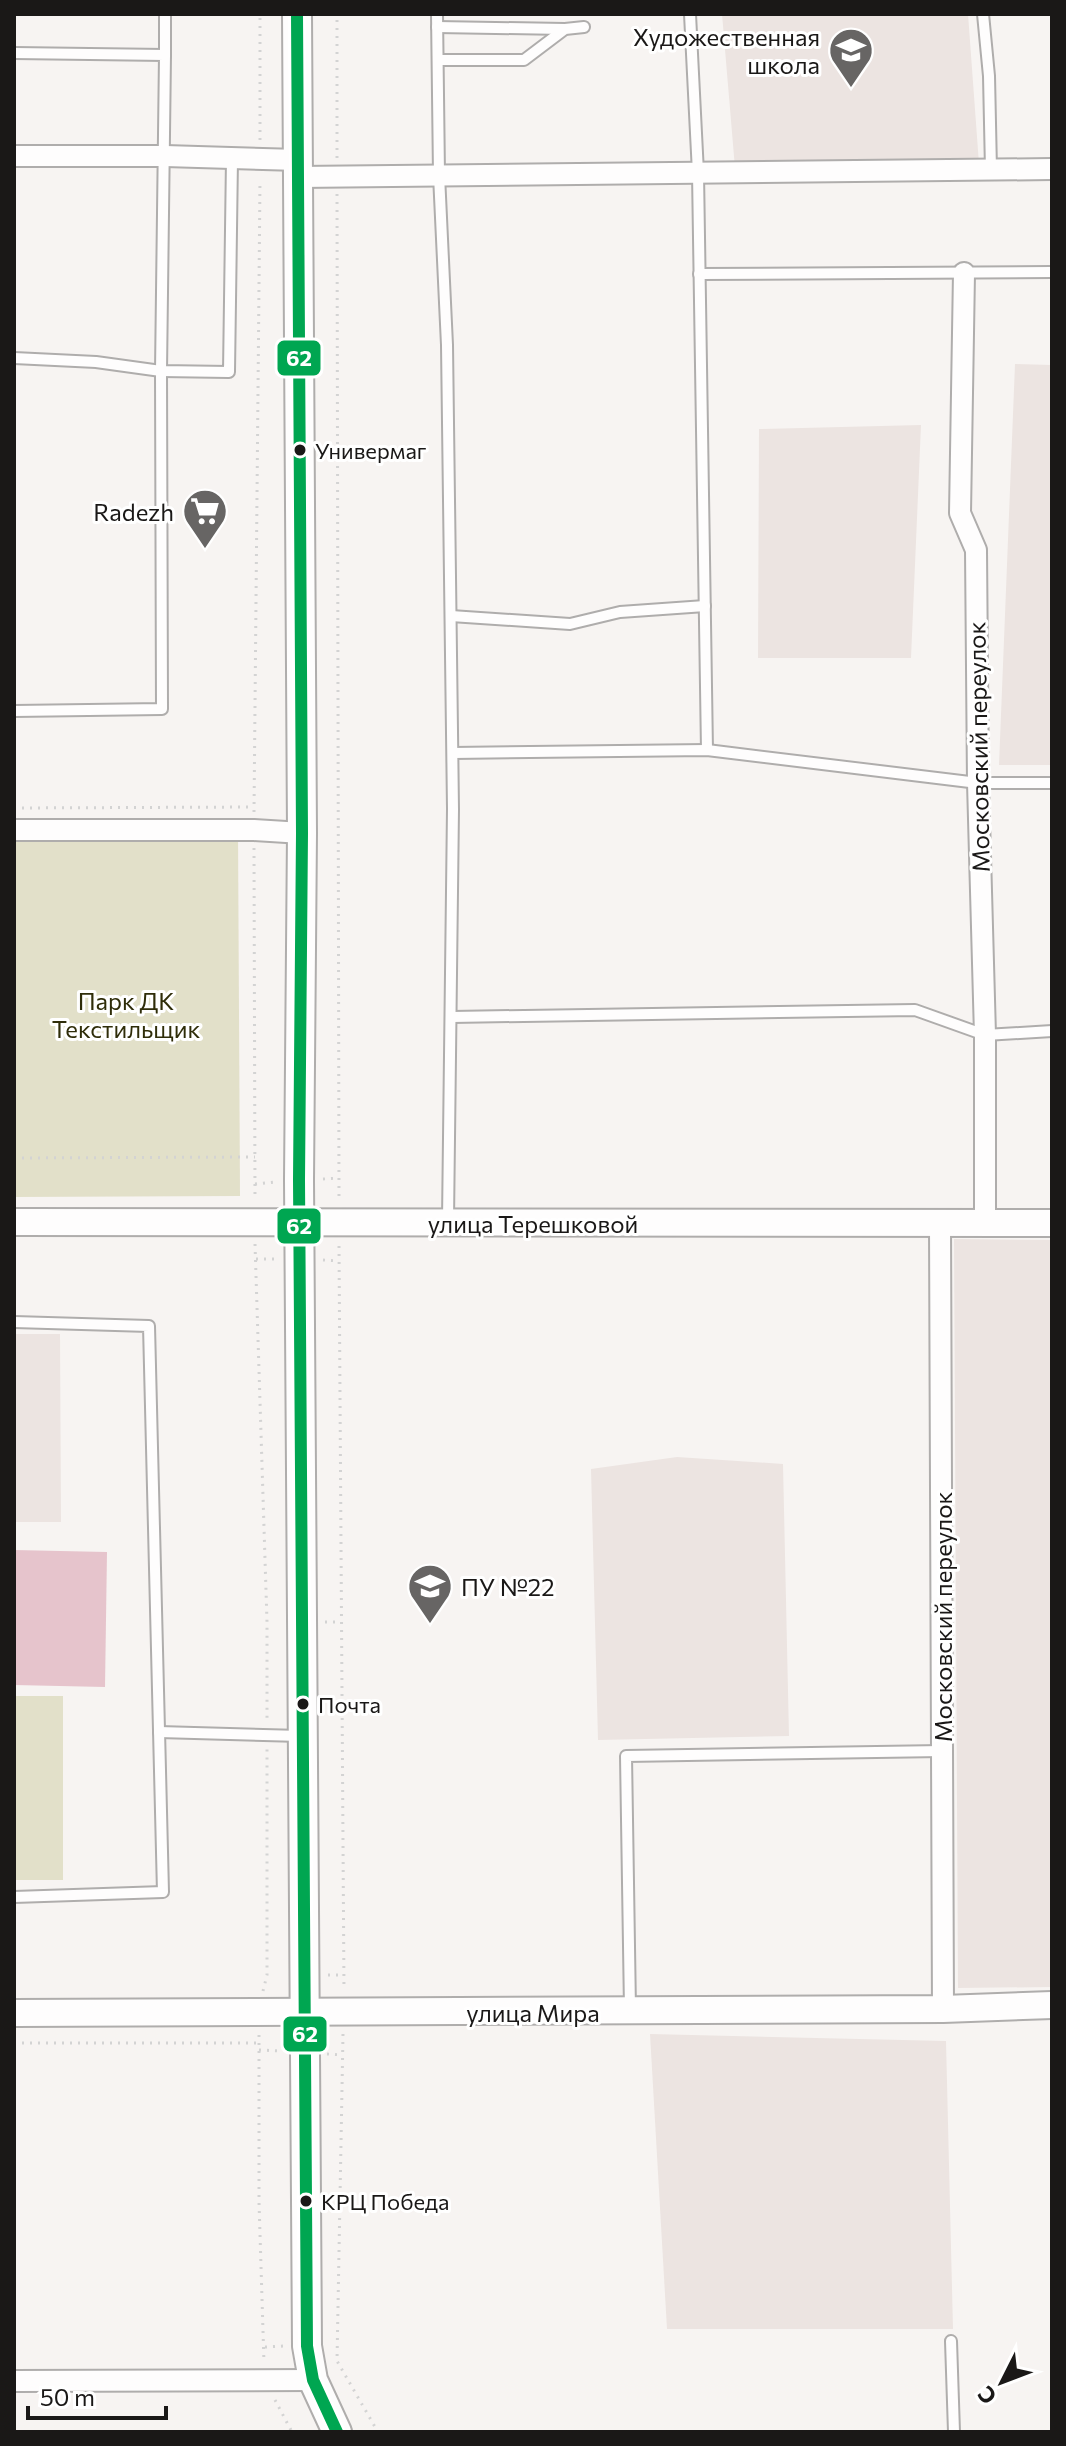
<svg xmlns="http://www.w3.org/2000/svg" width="1066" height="2446" viewBox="0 0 1066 2446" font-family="Commissioner,sans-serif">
<rect width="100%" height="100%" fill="#f7f4f2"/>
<!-- built -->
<g fill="#ece4e1">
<polygon points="722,14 968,14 979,164 735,168"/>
<polygon points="1015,364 1052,365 1052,765 999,765"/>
<polygon points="921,425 911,658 758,658 759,429"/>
<polygon points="954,1239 1052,1240 1052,1987 958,1988"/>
<polygon points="14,1334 60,1334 61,1522 14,1522"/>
<polygon points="677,1457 783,1464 789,1736 598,1740 591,1469"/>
<polygon points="650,2034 946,2041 953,2329 667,2329"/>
</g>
<!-- green -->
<g fill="#e2e0c9">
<polygon points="238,831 240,1196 14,1197 14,832"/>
<rect x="14" y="1696" width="49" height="184"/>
</g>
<!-- water -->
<polygon fill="#e6c4cc" points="14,1550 107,1552 105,1687 14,1685"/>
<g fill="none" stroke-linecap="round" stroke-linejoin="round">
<!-- service casing -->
<g stroke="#afadac" stroke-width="14">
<g id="service">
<polyline points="165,14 165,55"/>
<polyline points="437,14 439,175 447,345 453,809 448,1220"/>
<polyline points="690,14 698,173 707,750"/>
<polyline points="983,14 989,76 991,170"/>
<polyline points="437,27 565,29"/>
<polyline points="14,53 165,55 161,371 162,709 14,711"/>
<polyline points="438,60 524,60 565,29 584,27"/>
<polyline points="699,274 1052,272"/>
<polyline points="14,358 96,362 161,371 229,372 232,159"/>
<polyline points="451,616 570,624 620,612 705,606"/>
<polyline points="453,753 707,750 978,783 1052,783"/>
<polyline points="452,1017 915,1010 985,1035 1052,1031"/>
<polyline points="14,1322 149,1326 163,1892 14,1897"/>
<polyline points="159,1732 301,1736"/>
<polyline points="630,2009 626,1756 942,1751"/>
<polyline points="951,2341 954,2432"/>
</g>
</g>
<!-- minor casing -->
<g stroke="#afadac" stroke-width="24">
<g id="minor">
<polyline points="14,156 165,156 298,160"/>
<polyline points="299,177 1052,169"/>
<polyline points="964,273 960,513 976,550 978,783 985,1035 985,1224"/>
<polyline points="14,830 254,830 302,833"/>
<polyline points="940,1225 943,2009"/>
<polyline points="14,2381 313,2380"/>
</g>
</g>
<!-- tertiary casing -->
<g stroke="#afadac" stroke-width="30">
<g id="tertiary">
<polyline points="14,1222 1052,1223"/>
<polyline points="14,2013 943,2009 1052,2005"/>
</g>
</g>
<!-- secondary casing -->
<g stroke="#afadac" stroke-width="32">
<polyline id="secondary" points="297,14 302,833 299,1180 307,2346 313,2380 337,2432"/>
</g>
<!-- path -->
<g stroke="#d3d3d3" stroke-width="3" stroke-dasharray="2 6" stroke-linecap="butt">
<polyline points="260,140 260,14"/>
<polyline points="337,158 337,14"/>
<polyline points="337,194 339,1202"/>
<polyline points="14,808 254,807"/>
<polyline points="254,812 260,180"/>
<polyline points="254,848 255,1200"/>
<polyline points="14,1158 255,1157"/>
<polyline points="323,1179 339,1178"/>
<polyline points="255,1184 275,1182"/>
<polyline points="255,1244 267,1622 267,1720"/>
<polyline points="339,1246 344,1990"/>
<polyline points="256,1259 275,1259"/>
<polyline points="323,1260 339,1261"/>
<polyline points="325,1622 341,1622"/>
<polyline points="328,1975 344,1975"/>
<polyline points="263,1991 267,1975 267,1747"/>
<polyline points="343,2034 337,2361 378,2432"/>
<polyline points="259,2035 259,2202 264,2363"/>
<polyline points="14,2043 259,2043"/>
<polyline points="259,2050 283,2051"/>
<polyline points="327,2054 343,2055"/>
<polyline points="265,2347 285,2346"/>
<polyline points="275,2400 292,2432"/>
</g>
<!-- service -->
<use href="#service" stroke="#fefdfd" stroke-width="10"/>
<!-- minor -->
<use href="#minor" stroke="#fefdfd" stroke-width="20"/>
<!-- tertiary -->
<use href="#tertiary" stroke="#fefdfd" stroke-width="26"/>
<!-- secondary -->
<use href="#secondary" stroke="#fefdfd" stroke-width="28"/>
<!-- bus-1 casing -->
<g stroke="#fff" stroke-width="18">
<polyline id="bus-1" points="297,14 302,833 299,1180 307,2346 313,2380 337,2432"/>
</g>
<!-- bus-1 -->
<use href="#bus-1" stroke="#00a651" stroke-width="12"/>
</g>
<!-- icons -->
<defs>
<g id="university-pin" transform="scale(2.3)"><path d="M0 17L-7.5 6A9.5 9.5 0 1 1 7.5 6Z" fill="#676564" stroke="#fff"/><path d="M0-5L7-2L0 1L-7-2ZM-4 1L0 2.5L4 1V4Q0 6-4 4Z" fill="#fff"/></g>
<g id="supermarket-pin" transform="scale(2.3)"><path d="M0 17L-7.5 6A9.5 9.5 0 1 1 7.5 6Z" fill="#676564" stroke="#fff"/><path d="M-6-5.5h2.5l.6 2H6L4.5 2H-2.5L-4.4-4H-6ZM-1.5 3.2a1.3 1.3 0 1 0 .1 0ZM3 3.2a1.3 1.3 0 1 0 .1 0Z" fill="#fff"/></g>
</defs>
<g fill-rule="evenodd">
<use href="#university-pin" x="851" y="50"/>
<use href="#supermarket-pin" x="205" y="511"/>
<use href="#university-pin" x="430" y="1586"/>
</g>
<!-- markers -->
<g fill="#1a1817" stroke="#fff" stroke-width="3">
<circle cx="300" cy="450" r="7"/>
<circle cx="303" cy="1704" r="7"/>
<circle cx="306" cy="2201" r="7"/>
</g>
<g text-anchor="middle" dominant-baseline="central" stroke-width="6" stroke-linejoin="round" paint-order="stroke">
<!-- bus labels -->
<g font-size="22" fill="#1a1817" stroke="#fff" text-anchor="start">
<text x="315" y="450">Универмаг</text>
<text x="318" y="1704">Почта</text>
<text x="321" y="2201">КРЦ Победа</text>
</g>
<!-- poi labels -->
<g font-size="24" fill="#1a1817" stroke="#fff" text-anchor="end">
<text x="820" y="36">Художественная<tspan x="820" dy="28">школа</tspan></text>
<text x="174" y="511">Radezh</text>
<text x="461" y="1586" text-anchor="start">ПУ №22</text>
</g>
<!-- street labels -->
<g font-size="24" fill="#1a1817" stroke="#fff">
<text transform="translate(978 747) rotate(-91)">Московский переулок</text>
<text x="533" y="1223">улица Терешковой</text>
<text transform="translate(942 1617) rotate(-90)">Московский переулок</text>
<text x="533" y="2012">улица Мира</text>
</g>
<!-- park labels -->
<g font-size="24" fill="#2f2d09" stroke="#fff">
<text x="126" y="1000">Парк ДК<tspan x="126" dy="28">Текстильщик</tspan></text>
</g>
</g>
<g stroke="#fff" stroke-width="3">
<rect x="276" y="339" width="46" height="38" rx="8" fill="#00a651"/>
<rect x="276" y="1207" width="46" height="38" rx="8" fill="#00a651"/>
<rect x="282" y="2015" width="46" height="38" rx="8" fill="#00a651"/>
</g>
<g font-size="22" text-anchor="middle" font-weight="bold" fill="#fff">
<text x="299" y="366">62</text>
<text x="299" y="1234">62</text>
<text x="305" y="2042">62</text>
</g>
<!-- border -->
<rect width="1066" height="2446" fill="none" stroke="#1a1817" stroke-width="32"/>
<!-- north arrow -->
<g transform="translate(1002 2382) rotate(228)" stroke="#ffffff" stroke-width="6" paint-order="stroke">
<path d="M0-6L14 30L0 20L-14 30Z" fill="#1a1817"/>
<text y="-12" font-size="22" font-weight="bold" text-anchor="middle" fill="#1a1817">С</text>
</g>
<!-- scale -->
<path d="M28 2406v12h138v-12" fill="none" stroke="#1a1817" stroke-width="4"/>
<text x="40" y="2406" font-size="24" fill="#1a1817" stroke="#ffffff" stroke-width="6" paint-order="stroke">50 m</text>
</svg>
